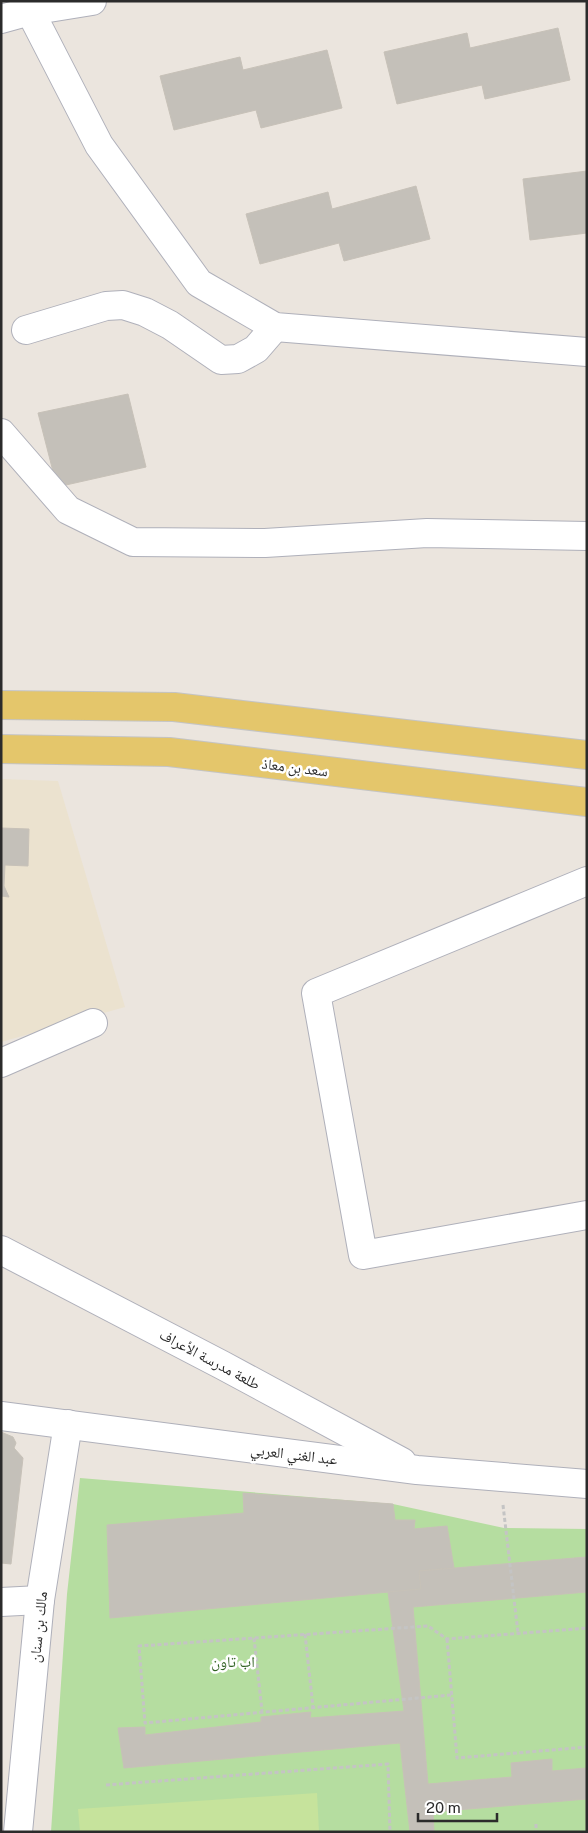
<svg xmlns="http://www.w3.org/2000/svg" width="588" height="1833" viewBox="0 0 588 1833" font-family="'Public Sans','Noto Naskh Arabic',sans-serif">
<rect width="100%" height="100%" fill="#ebe5de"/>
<!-- education -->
<polygon fill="#ebe2cf" points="1,779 58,781 125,1007 1,1042"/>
<!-- green -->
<polygon fill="#b5dda0" points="80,1478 393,1504 504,1528 587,1529 587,1832 51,1832 67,1594"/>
<!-- pitch -->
<polygon fill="#c6e39c" points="317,1793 319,1832 80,1832 78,1809"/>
<!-- building -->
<g fill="#c4c0b9" stroke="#c7c1b8">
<polygon points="558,28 570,80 485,99 482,85 397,104 384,52 467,33 470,48"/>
<polygon points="327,50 342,108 261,128 256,110 174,130 160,76 240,57 243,70"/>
<polygon points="587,171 587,233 530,240 523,179"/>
<polygon points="416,186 430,239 344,261 339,243 260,264 246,214 328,192 332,209"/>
<polygon points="128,394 146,467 57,487 38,413"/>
<polygon points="1,828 29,829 28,866 5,865 4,886 9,897 1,896"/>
<polygon points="1,1432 13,1437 16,1443 14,1448 23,1458 11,1564 1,1563"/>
<polygon points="243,1493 393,1504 395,1520 415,1520 414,1529 447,1526 454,1568 419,1571 421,1589 110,1618 107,1525 244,1513"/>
<polygon points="587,1557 587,1592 413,1607 428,1784 512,1777 511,1763 552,1759 552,1771 587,1768 587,1799 433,1812 434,1832 410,1832 400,1743 124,1768 118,1728 145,1727 145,1735 261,1722 261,1717 311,1712 310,1718 404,1711 388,1592 421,1589 419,1571"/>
</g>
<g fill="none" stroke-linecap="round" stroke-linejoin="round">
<!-- minor casing -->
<g stroke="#afb0ba" stroke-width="30">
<g id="minor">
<polyline points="30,11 99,145 199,283 275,327 587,352"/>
<polyline points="1,19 30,11 92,1"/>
<polyline points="26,330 106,306 123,305 145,312 170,325 221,360 238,359 256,349 275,327"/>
<polyline points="1,433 68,510 133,542 265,543 427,533 587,536"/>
<polyline points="587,881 316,993 363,1255 587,1215"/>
<polyline points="1,1063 93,1023"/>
<polyline points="1,1250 222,1365 402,1462"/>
<polyline points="1,1416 417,1470 587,1484"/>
<polyline points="1,1602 40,1600"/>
<polyline points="18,1832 40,1600 68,1424"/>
</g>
</g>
<!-- major casing -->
<g stroke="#c4c4c4" stroke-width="30">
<g id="major">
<polyline points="1,705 174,707 587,755"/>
<polyline points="1,749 169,752 587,802"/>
</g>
</g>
<!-- path -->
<g stroke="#c4c4c4" stroke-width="3" stroke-dasharray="4 2.5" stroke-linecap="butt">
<polyline points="503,1505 518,1633"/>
<polyline points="305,1634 313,1707"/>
<polyline points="254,1638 262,1711"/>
<polyline points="447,1639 457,1758 587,1747"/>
<polyline points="451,1695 145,1723 139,1646 428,1626 447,1639 587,1628"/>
<polyline points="106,1785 388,1764 390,1832"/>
<polyline points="536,1824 536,1832"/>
</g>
<!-- minor -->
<use href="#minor" stroke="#fff" stroke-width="28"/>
<!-- major -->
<use href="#major" stroke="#e4c66b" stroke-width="28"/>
</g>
<g text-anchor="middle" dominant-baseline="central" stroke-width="5" stroke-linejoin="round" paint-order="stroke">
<!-- street labels -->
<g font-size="15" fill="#2b2b2b" stroke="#fff">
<text transform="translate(295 767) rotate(7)">سعد بن معاذ</text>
<text transform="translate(210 1359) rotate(28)">طلعة مدرسة الأعراف</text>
<text transform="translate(294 1454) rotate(7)">عبد الغني العربي</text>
<text transform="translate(38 1627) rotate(-84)">مالك بن سنان</text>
</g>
<!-- park labels -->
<g font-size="15" fill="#2f6121" stroke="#fff">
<text x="233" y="1661">اب تاون</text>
</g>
</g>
<!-- border -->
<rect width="588" height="1833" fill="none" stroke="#2b2b2b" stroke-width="5"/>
<!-- scale -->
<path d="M418 1813v8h79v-8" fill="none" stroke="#2b2b2b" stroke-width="2.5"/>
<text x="426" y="1813" font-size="15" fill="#2b2b2b" stroke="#ffffff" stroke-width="4" paint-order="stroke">20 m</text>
</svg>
